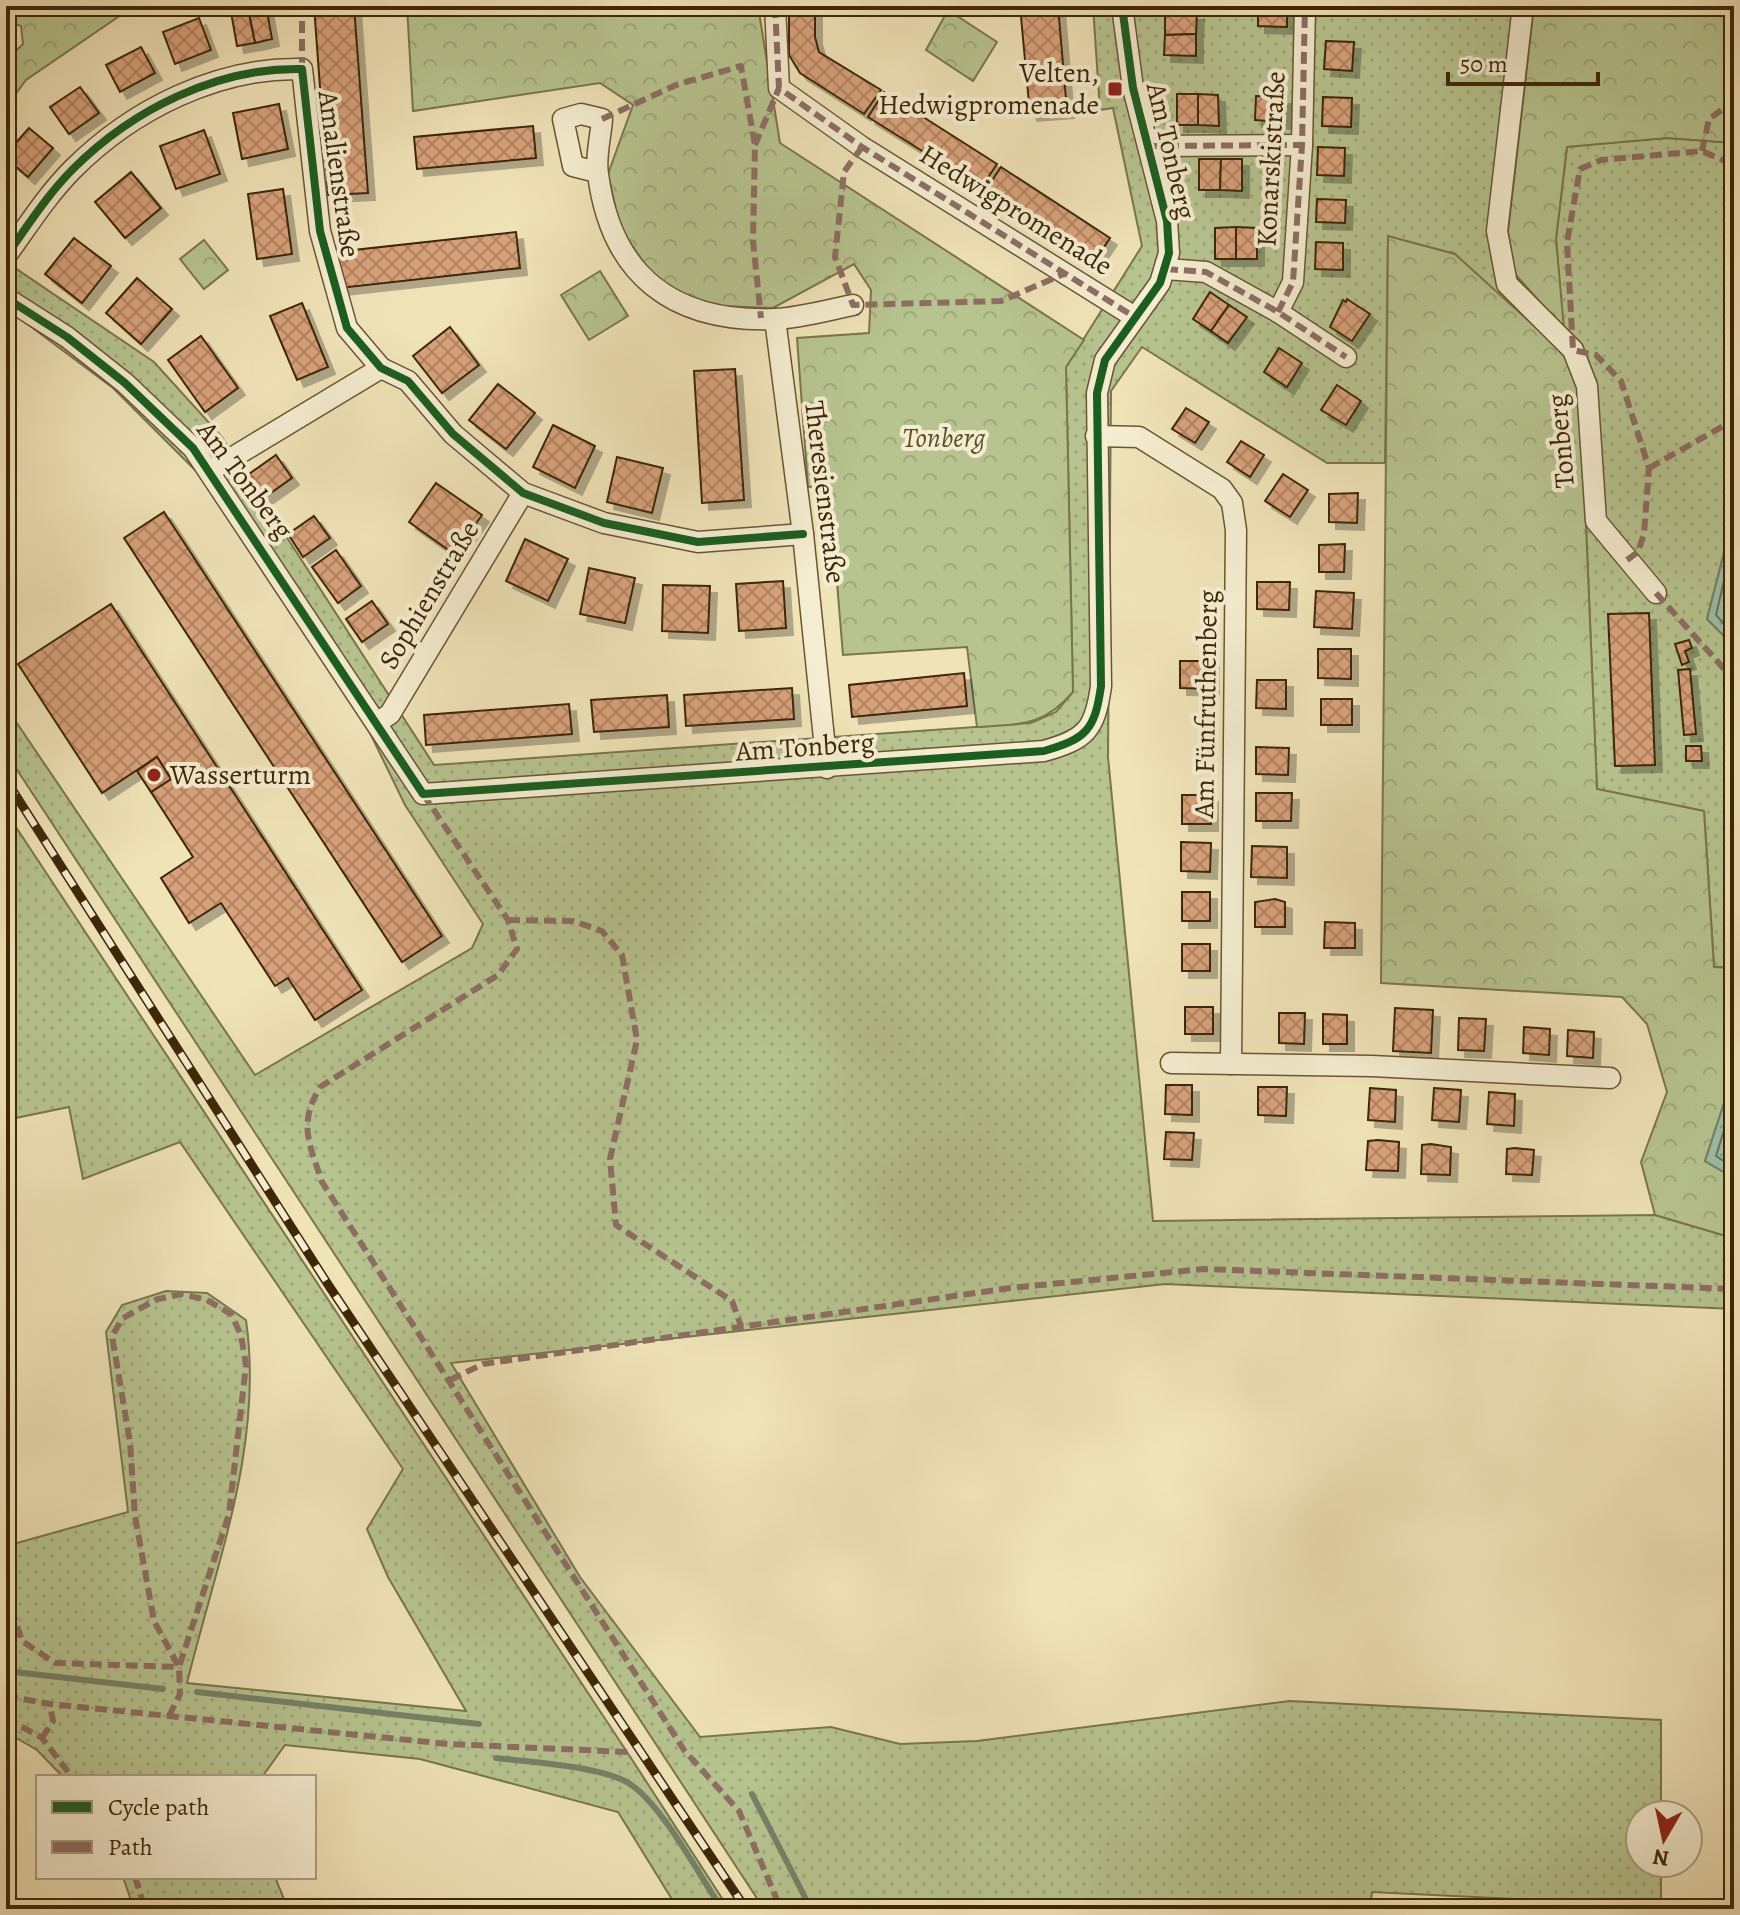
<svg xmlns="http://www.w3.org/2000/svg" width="1740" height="1915" viewBox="0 0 1740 1915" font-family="Alegreya,serif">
<defs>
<pattern id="grass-dots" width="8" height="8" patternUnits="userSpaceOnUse" patternTransform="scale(2)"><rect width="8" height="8" fill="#b7c490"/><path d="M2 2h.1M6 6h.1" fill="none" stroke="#9ea87b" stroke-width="1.8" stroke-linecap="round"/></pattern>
<pattern id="forest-crowns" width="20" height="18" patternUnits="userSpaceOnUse" patternTransform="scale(2)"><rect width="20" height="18" fill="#b7c490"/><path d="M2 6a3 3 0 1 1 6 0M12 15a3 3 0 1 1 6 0" fill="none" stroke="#9ea87b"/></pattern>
<pattern id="water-ripples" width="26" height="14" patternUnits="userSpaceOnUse" patternTransform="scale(2)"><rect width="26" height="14" fill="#9bbfa9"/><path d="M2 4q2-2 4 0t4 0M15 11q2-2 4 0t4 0" fill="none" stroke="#809b88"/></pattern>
<pattern id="building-cross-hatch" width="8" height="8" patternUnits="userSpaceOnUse" patternTransform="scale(2)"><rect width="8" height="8" fill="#d8a17a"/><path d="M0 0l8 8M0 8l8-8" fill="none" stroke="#b18362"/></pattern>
<filter id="shadow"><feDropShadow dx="7" dy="7" stdDeviation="0" flood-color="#0004"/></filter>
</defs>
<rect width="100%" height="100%" fill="#f0e3b8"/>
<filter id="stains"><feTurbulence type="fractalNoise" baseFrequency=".0025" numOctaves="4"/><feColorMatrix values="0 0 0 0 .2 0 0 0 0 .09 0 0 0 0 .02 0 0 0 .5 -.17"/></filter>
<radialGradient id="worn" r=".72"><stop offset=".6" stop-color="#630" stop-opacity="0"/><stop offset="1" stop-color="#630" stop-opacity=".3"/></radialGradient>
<!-- grass -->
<g fill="url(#grass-dots)" stroke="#7a764c" stroke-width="2">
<polygon points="1093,6 1534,6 1508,232 1515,274 1563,328 1556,239 1567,146 1667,138 1734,143 1734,514 1707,619 1734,646 1734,968 1714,967 1704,811 1597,789 1580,383 1455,254 1388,237 1385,463 1327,463 1142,347 1111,391 1108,757 1153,1221 1655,1215 1726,1236 1734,1235 1734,1309 1165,1284 451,1363 580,1577 700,1737 831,1727 900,1744 977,1741 1290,1701 1661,1720 1661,1815 1640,1815 1640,1863 1661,1863 1661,1906 1372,1892 1370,1909 764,1909 6,753 6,707 255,1075 472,948 483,924 405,805 370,733 199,474 113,388 6,308 6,262 154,362 222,437 434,765 1031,723 1056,712 1073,692 1066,367 1142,246 1113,108 1100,110"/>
<path d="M6 812 629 1755 729 1909H678L618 1812 420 1759 285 1745 262 1777H63L37 1750 6 1732V1546L128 1512 106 1332 122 1305 166 1291 207 1293 246 1320C264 1445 216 1564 187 1683L466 1711 388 1577 367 1529 403 1469 180 1142 83 1179 69 1107 6 1120Z"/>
<polygon points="123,1877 275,1877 288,1909 134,1909"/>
</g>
<!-- forest -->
<g fill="url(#forest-crowns)" stroke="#7a764c" stroke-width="2">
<polygon points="6,6 134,6 26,80 6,107 6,60 23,44 21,26 6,21"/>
<path d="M407 6H758L780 143 1084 340 1066 367 1073 692C1043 727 1020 724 977 727L967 647 843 655 829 486 808 487 797 338 869 333 871 290 854 264 773 308 699 305 653 276 620 228 608 174 633 105 600 83 413 111Z"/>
<polygon points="1534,6 1734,7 1734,143 1667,138 1567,147 1556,239 1564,329 1515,274 1508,232"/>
<polygon points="948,10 997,42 973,81 926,50"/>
<polygon points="1388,236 1455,254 1564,353 1580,383 1597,789 1704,811 1714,967 1734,968 1734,1088 1729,1088 1705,1161 1734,1178 1734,1235 1726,1236 1655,1215 1641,1162 1667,1092 1647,1024 1622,997 1381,983"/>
<polygon points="204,240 228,270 204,289 180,259"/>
<polygon points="600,271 628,316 589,340 561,295"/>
</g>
<!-- water -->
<g fill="url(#water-ripples)" stroke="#768268" stroke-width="2">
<polygon points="1734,514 1734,646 1707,619"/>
<polygon points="1729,1088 1734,1088 1734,1178 1705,1161"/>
</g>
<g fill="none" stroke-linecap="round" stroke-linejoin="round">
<!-- shore -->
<g stroke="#6c7358" stroke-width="2">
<polyline points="1734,537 1716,615 1734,635"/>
<polyline points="1734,1098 1716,1156 1734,1168"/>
</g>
<!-- stream -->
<g stroke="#768268" stroke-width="6">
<polyline points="6,1671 163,1689"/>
<polyline points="197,1692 479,1724"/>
<path d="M496 1758C529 1762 603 1766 630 1784 662 1805 699 1875 722 1909"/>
<polyline points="752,1794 811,1909"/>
</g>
</g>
<!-- building -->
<g fill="url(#building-cross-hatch)" stroke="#3e2707" stroke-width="2" filter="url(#shadow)">
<polygon points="266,6 272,39 255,43 248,9"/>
<polygon points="314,6 354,6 368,193 328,195"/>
<polygon points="789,6 815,6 815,37 819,52 881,90 864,114 800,73 789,55"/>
<polygon points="1020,6 1058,6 1067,111 1030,114"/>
<polygon points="1258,6 1287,6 1287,27 1258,26"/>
<polygon points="248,9 255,43 237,46 231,12"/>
<polygon points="1165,13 1197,13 1196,34 1165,35"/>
<polygon points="199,18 211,50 175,64 163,32"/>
<polygon points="1196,34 1196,56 1164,55 1165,35"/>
<polygon points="1326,41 1354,42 1352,71 1324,69"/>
<polygon points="141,47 155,73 120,92 106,65"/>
<polygon points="80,87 99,113 69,134 50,107"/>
<polygon points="884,92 997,164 981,188 868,117"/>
<rect x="1177" y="94" width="21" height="31"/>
<polygon points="1198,94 1218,95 1219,126 1198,125"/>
<polygon points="1256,96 1285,97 1284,122 1255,120"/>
<polygon points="1323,97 1352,98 1351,127 1322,126"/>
<polygon points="279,104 288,149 242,159 233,113"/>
<polygon points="533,126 536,158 417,169 414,137"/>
<polygon points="29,128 53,148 28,177 6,158 6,154"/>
<polygon points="204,130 220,174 176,189 160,146"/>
<polygon points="1318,147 1345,148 1344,176 1317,175"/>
<polygon points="1199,159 1221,159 1220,190 1199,190"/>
<polygon points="1221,159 1242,159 1242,191 1220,190"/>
<polygon points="1001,167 1110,238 1094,262 985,191"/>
<polygon points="131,172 161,208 125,238 95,202"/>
<polygon points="283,189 292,254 257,259 248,194"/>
<polygon points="1317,199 1346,200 1345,223 1316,222"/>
<polygon points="1236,227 1257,228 1257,259 1236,259"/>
<polygon points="1236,227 1236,259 1215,259 1215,228"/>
<polygon points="516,232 520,268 340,288 336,252"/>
<polygon points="74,238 111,266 82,303 45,274"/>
<polygon points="1316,242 1343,243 1343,270 1315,269"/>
<polygon points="137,278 172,309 141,344 106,313"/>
<polygon points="1210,292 1229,305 1211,331 1193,319"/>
<polygon points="1347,299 1370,314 1352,341 1330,327 1343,300 1346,302"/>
<polygon points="302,303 328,367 297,380 270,316"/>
<polygon points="1229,305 1247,317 1228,343 1211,331"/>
<polygon points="450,327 479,365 442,393 413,356"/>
<polygon points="201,336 238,388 205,412 168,360"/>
<polygon points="1279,348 1302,363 1287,387 1264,372"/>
<polygon points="735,369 744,500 702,503 694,371"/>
<polygon points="498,384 535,413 506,449 469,420"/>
<polygon points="1337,385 1361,401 1346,425 1321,410"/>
<polygon points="1186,408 1209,422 1195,443 1172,429"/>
<polygon points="553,425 595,446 575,488 533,467"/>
<polygon points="1241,441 1264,455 1250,477 1227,462"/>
<polygon points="276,455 292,478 265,497 249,474"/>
<polygon points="617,457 663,468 652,513 607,502"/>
<polygon points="1283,474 1308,490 1290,517 1265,501"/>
<polygon points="436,483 482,515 454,554 409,522"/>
<polygon points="1358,493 1357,523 1329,522 1329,494"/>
<polygon points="164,512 442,936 402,962 124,538"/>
<polygon points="314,516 330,538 303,557 288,534"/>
<polygon points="525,539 568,559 548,601 506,581"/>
<polygon points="1345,544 1344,572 1319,572 1319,545"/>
<polygon points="336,550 361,586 338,603 312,567"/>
<polygon points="589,568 635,578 625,623 580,614"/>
<polygon points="783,581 786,628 739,631 736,584"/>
<polygon points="1257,582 1290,582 1289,610 1257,609"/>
<polygon points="663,585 710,586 708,633 662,631"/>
<polygon points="1316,591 1354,593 1352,629 1314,627"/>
<polygon points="372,601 388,624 362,642 346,619"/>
<polygon points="111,604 362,990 315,1020 288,978 275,986 221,903 189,923 161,878 193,857 151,792 171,779 157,757 102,793 18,664"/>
<polygon points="1649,613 1655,765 1615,766 1608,614"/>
<polygon points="1689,640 1692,648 1685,651 1689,662 1682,665 1675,644"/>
<polygon points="1318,649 1351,649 1351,679 1318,678"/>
<polygon points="1180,661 1212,661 1212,689 1180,688"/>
<polygon points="1690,669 1696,734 1684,735 1678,670"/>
<polygon points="964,673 967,706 852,717 849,685"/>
<polygon points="1257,680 1286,680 1286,709 1256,708"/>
<polygon points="792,688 794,719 686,726 684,695"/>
<polygon points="667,695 669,727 594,732 591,700"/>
<rect x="1321" y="699" width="31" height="26"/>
<polygon points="569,704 572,734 426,745 424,715"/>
<polygon points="1686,746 1701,746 1702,761 1686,761"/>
<polygon points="1256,747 1289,748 1288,775 1256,774"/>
<polygon points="157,757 171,779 151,792 137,771"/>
<polygon points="1256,793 1292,793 1291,821 1256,821"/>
<rect x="1182" y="795" width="29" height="29"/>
<polygon points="1181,842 1211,843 1210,872 1181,871"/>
<polygon points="1252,846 1287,847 1287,878 1251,877"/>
<rect x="1182" y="892" width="28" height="29"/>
<polygon points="1275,899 1285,902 1285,927 1255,927 1255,902"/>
<polygon points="1325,922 1355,923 1355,948 1324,948"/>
<rect x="1182" y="944" width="28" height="27"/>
<rect x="1185" y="1007" width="28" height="27"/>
<polygon points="1395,1008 1433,1010 1431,1053 1393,1051"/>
<polygon points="1279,1013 1305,1013 1304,1044 1279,1043"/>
<polygon points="1323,1014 1347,1015 1347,1044 1323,1044"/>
<polygon points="1459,1018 1486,1019 1484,1051 1458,1050"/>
<polygon points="1524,1027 1550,1029 1549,1055 1523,1053"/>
<polygon points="1568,1030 1594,1032 1593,1058 1567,1056"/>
<polygon points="1166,1085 1192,1085 1192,1115 1165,1114"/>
<polygon points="1258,1087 1287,1087 1286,1116 1258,1115"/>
<polygon points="1370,1088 1396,1090 1395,1122 1368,1120"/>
<polygon points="1434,1088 1461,1090 1459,1122 1432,1120"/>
<polygon points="1489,1092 1515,1094 1514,1126 1487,1124"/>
<polygon points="1166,1132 1194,1133 1192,1160 1164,1159"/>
<polygon points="1378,1140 1399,1142 1398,1171 1366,1170 1368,1141"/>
<polygon points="1431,1144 1451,1147 1450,1175 1421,1174 1422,1145"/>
<polygon points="1515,1148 1534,1150 1532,1175 1506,1174 1507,1149"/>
</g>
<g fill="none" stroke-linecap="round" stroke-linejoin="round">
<!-- minor casing -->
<g stroke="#6a5633" stroke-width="23">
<g id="minor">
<polyline points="775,6 779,88 862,147 1133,316"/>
<polyline points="1523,6 1497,231 1507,284 1573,350 1587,386 1596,521 1656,593"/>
<polyline points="1149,146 1302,145"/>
<path d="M597 172 573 166 563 119 581 114 602 119C601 136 595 157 598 174 611 276 674 323 775 319 800 318 828 310 853 305"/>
<path d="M6 256C27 227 47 195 73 169 132 110 217 67 302 69L320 231 347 328 381 368 408 381 453 434 523 493 604 523 698 542 803 534"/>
<polyline points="1166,269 1206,272 1278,312 1346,357"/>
<path d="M6 298 67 337 125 383 193 448 423 794 1044 751C1086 739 1095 730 1101 686L1097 393 1105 360 1160 283 1169 253 1167 221 1133 88 1122 6"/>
<polyline points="1278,312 1293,282 1302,145 1305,6"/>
<polyline points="775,319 803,534 827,768"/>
<polyline points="1096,436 1139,437 1222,489 1232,503 1236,530 1231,1064"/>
<polyline points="210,471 381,368"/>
<polyline points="378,722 390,714 523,493"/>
<polyline points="1171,1063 1372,1066 1610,1078"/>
</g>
</g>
<!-- minor -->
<use href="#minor" stroke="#f5edd1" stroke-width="20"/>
<!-- rail casing -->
<g stroke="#3e2707" stroke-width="9">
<polyline id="rail" points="6,780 329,1286 746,1909"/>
</g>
<!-- rail -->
<use href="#rail" stroke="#f5edd1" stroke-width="6" stroke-dasharray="18" stroke-linecap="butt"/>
<!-- quiet -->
<g stroke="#8d6e63" stroke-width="6" stroke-dasharray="12 6" stroke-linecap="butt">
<polyline points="775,6 779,88 862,147 1133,316"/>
<polyline points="302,69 302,6"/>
<polyline points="602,119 676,85 741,66 755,145 753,241 761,318"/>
<polyline points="755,145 779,88"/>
<polyline points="1149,146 1302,145"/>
<polyline points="862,147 844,172 835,257 853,305 1001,301 1066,273"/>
<polyline points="1702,151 1709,119 1734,101"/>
<polyline points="1166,269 1206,272 1278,312 1346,357"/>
<polyline points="1278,312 1293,282 1302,145 1305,6"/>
<polyline points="1649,468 1734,420"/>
<polyline points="1627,560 1638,552 1644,534 1649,468 1621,381 1596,355 1573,350 1567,242 1580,169 1601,160 1702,151 1734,165"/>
<polyline points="1656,593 1734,680"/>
<path d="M423 794 508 920 517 949 498 975 320 1087C298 1124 309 1143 322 1182L684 1750 739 1811 781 1909"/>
<polyline points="508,920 573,921 602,931 622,955 637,1040 610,1159 616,1225 732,1301 741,1326"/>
<polyline points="450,1380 483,1364 1010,1288 1204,1269 1734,1289"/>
<polyline points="6,1592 22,1641 55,1663 179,1667"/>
<polyline points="6,1696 50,1704 448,1744 628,1752"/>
<polyline points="169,1716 180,1694 179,1667 229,1514 246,1365 241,1335 231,1314 207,1300 182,1294 158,1299 135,1311 122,1319 112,1336 130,1442 135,1516 154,1621 179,1667"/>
<polyline points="6,1718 42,1738 72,1777"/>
<polyline points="42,1738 53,1721 50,1704"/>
<polyline points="135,1877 145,1909"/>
</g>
<!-- cycleway casing -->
<g stroke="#f5edd1" stroke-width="13">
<g id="cycleway">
<path d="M6 256C27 227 47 195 73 169 132 110 217 67 302 69L320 231 347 328 381 368 408 381 453 434 523 493 604 523 698 542 803 534"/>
<path d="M6 298 67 337 125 383 193 448 423 794 1044 751C1086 739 1095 730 1101 686L1097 393 1105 360 1160 283 1169 253 1167 221 1133 88 1122 6"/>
</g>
</g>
<!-- cycleway -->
<use href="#cycleway" stroke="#1b5e20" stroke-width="8"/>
</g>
<!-- markers -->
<g fill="#8f2418" stroke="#f5edd1" stroke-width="3">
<rect x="1107" y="81" width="16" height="16" rx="4"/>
<circle cx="154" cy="775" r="8"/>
</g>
<g text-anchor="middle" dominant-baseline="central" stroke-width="8" stroke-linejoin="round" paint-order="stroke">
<!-- poi labels -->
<g font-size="28" fill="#3e2707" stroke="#f5edd1" text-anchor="end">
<text x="1099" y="73">Velten,<tspan x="1099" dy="32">Hedwigpromenade</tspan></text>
<text x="170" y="775" text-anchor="start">Wasserturm</text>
</g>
<!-- street labels -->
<g font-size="28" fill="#3e2707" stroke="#f5edd1">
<text transform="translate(1171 151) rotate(77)">Am Tonberg</text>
<text transform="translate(1271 159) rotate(-87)">Konarskistraße</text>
<text transform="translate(339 174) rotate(82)">Amalienstraße</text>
<text transform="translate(1016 210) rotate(32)">Hedwigpromenade</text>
<text transform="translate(1561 441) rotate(-95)">Tonberg</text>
<text transform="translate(245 480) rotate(53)">Am Tonberg</text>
<text transform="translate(825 492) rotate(83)">Theresienstraße</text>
<text transform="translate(429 595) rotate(-59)">Sophienstraße</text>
<text transform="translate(1206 704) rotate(-89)">Am Fünfruthenberg</text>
<text transform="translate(805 747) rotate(-4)">Am Tonberg</text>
</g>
<!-- park labels -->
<g font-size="28" font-style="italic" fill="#5c4e29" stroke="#f5edd1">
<text x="944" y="438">Tonberg</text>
</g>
</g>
<!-- margin -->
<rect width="1740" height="1915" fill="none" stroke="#f0e3b8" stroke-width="32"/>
<rect x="8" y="8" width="1724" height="1899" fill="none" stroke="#3e2707" stroke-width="4"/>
<rect x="16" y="16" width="1708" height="1883" fill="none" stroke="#3e2707" stroke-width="2"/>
<!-- legend -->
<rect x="36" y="1775" width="280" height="104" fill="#f5edd1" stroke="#ac9e80" stroke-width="2"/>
<rect x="52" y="1801" width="40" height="12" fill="#1b5e20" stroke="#ac9e80" stroke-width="2"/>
<text x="108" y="1815" font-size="24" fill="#3e2707">Cycle path</text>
<rect x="52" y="1841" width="40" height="12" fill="#8d6e63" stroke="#ac9e80" stroke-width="2"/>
<text x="108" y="1855" font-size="24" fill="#3e2707">Path</text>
<!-- north arrow -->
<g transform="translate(1664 1839) rotate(189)"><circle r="38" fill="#f5edd1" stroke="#ac9e80" stroke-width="2"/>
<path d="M0-6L14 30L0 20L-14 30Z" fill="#8f2418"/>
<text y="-12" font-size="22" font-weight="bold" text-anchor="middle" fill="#3e2707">N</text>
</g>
<!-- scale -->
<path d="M1448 72v12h150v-12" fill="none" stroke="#3e2707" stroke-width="4"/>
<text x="1460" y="72" font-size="24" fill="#3e2707" stroke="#f5edd1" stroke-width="6" paint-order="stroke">50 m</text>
<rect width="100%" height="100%" filter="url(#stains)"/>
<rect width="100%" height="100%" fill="url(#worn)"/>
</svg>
